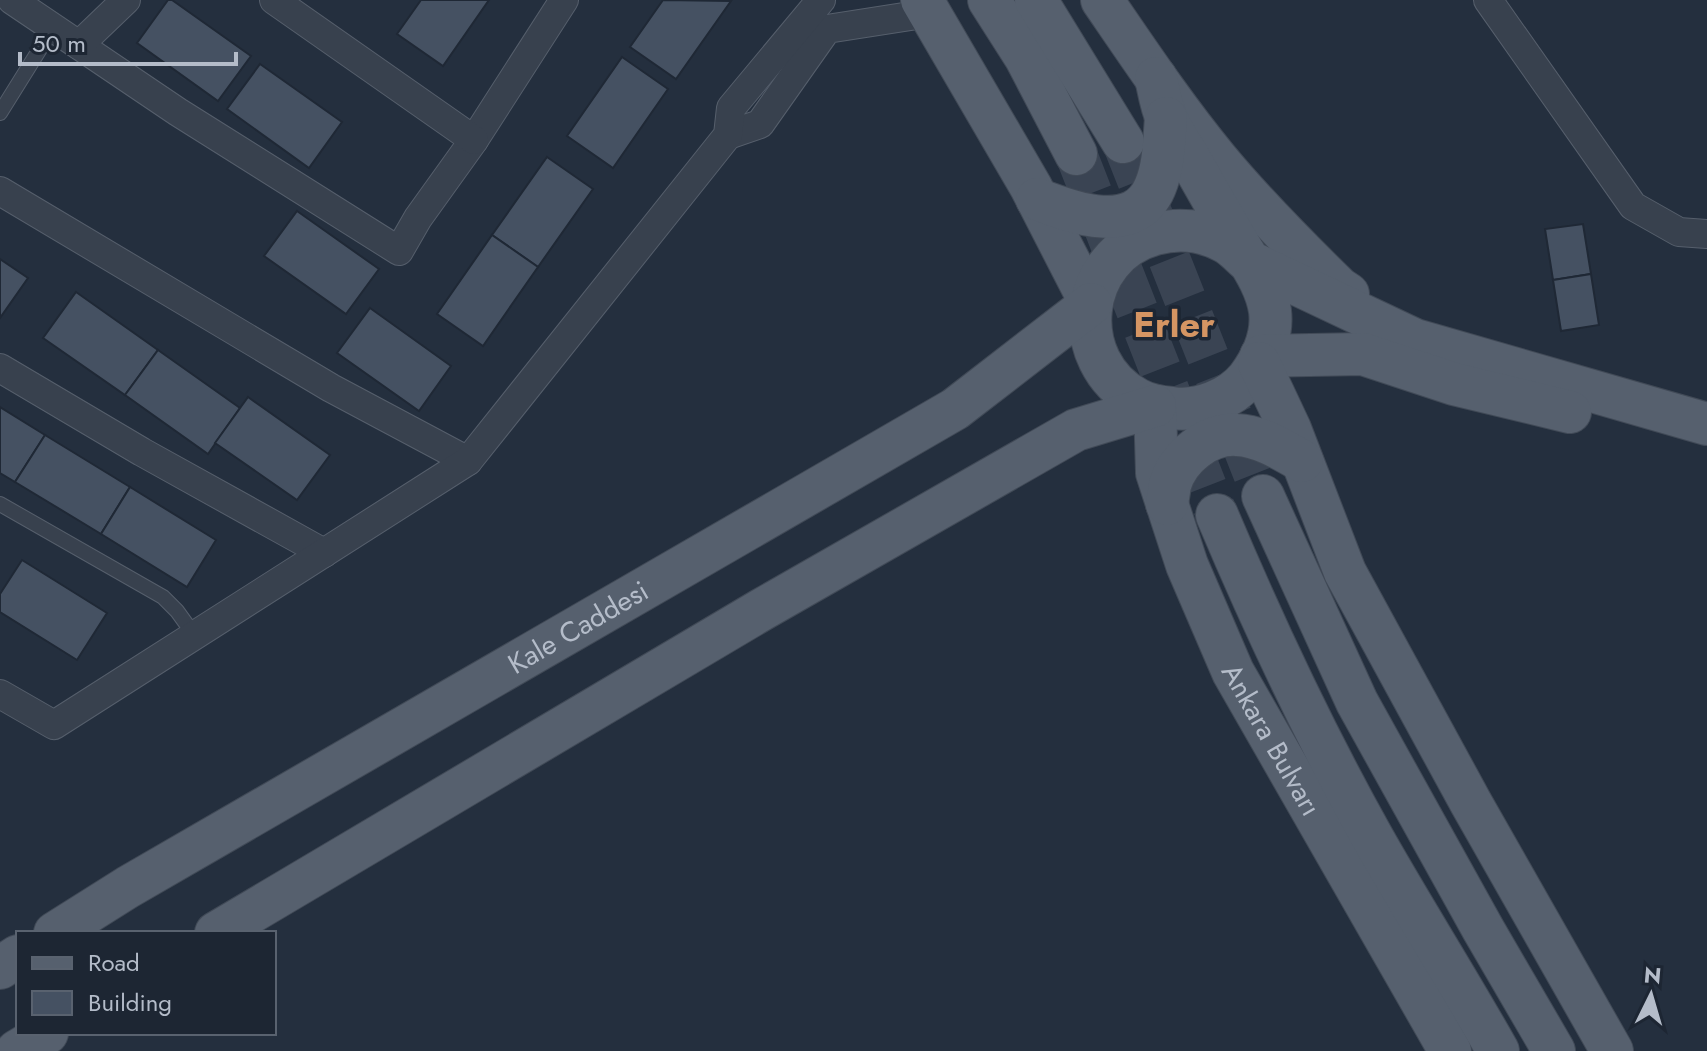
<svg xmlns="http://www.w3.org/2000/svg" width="1707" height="1051" viewBox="0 0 1707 1051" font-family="Jost,sans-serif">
<rect width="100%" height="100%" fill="#242f3e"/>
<!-- building -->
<g fill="#455162" stroke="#1f2835" stroke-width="2">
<polygon points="168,0 172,0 251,56 218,101 137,43"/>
<polygon points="421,0 489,0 443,66 397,34"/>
<polygon points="663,0 731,1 676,79 630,47"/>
<polygon points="622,57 668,89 613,168 567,136"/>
<polygon points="260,64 342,122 309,168 227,109"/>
<polygon points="547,157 593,189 538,267 492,235"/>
<polygon points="297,211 379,269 346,314 264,256"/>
<polygon points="1583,224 1591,274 1553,280 1545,229"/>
<polygon points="492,235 538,267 483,346 437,314"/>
<polygon points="0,259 28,278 0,318"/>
<polygon points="1591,274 1599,325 1561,331 1553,280"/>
<polygon points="76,292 158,350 125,395 43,338"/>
<polygon points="370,308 451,366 419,411 337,353"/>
<polygon points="158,350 240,408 208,454 125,395"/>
<polygon points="248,397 330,455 297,500 215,443"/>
<polygon points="0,407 45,435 15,482 0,473"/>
<polygon points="45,435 130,487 101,534 15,482"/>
<polygon points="130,487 216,540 187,587 101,534"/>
<polygon points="22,560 107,613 77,660 0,612 0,594"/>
</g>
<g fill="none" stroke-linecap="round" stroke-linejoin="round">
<!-- primary-tunnel -->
<g stroke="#3a4453" stroke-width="42" stroke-dasharray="42 21" stroke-linecap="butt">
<polyline points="1123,142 1263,496"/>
<polyline points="1076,154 1217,515"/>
</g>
<!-- service casing -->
<g stroke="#565f6c" stroke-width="16">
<g id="service">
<polyline points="0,113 53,28"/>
<polyline points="0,504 163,597 177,611 195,636"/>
</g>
</g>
<!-- minor casing -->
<g stroke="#565f6c" stroke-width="30">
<g id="minor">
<polyline points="12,0 178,112 399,251 418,218 474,140 564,0"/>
<polyline points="274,0 474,140"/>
<polyline points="1488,0 1633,206 1679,232 1707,234"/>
<polyline points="79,45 126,0"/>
<polyline points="728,135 760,124 827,29 930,13"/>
<polyline points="0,191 331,388 468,461"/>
<polyline points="0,368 142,452 324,553"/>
<polyline points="0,694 54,725 468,461 728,135 731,108 821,0"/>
</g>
</g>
<!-- primary casing -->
<g stroke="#414a57" stroke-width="44">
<g id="primary">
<polyline points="922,0 1031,187 1091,304"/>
<polyline points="989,0 1026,58 1076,154"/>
<polyline points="1036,0 1123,142"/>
<path d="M1102 0C1139 54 1175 108 1217 159 1255 205 1297 247 1339 288L1348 294"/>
<path d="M1156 78C1159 91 1161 106 1167 119 1172 132 1181 144 1188 156 1204 184 1220 212 1236 240 1249 262 1266 284 1270 311 1273 335 1262 359 1248 378 1231 399 1199 412 1172 408 1160 407 1148 405 1137 399 1067 361 1078 255 1155 234 1178 228 1203 230 1225 242 1233 246 1241 255 1248 261L1415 340 1707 424"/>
<path d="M1037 199C1073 213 1135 236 1155 187 1164 166 1164 141 1166 118"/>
<polyline points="1261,356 1363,354 1454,384 1570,412"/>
<polyline points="1259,363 1290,429 1345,572 1471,803 1612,1051"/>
<path id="s1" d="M1155 406 1157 473 1187 565 1233 672 1450 1051"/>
<polyline points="1263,496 1357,702 1483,929 1554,1051"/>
<path d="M1167 504C1168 498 1169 491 1170 485 1178 457 1208 433 1237 435 1260 436 1283 450 1302 461"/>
<path d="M1217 515C1263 624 1313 731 1371 835 1412 908 1457 978 1498 1051"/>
<path id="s2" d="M55 933 128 887 955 409 1091 304"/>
<polyline points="216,933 761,610 1076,430 1155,406"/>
<polyline points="0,968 18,956"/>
<polyline points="17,1051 47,1033"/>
</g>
</g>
<!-- service -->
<use href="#service" stroke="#38414e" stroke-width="14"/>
<!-- minor -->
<use href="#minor" stroke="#38414e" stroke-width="28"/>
<!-- primary -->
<use href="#primary" stroke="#56606e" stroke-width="42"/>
</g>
<g text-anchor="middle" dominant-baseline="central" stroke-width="7" stroke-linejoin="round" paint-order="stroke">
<!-- street labels -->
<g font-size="28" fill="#b4bcc9" stroke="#1d2633">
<text stroke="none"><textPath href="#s2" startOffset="606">Kale Caddesi</textPath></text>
<text stroke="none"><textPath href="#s1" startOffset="358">Ankara Bulvarı</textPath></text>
</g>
<!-- district labels -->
<g font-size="36" font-weight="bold" fill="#d59563" stroke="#1d2633">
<text x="1174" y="324">Erler</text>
</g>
</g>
<!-- legend -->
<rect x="16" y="931" width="260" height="104" fill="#1d2633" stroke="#59626f" stroke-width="2"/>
<rect x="32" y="957" width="40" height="12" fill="#56606e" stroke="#59626f" stroke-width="2"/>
<text x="88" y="971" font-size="24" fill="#b4bcc9">Road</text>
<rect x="32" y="991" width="40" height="24" fill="#455162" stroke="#59626f" stroke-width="2"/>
<text x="88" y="1011" font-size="24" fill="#b4bcc9">Building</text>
<!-- north arrow -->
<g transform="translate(1651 995) rotate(5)" stroke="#1d2633" stroke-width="6" paint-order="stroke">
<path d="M0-6L14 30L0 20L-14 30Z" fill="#b4bcc9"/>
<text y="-12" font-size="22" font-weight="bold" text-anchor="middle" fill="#b4bcc9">N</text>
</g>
<!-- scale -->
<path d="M20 52v12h216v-12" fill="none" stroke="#b4bcc9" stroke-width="4"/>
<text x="32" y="52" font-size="24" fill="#b4bcc9" stroke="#1d2633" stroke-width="6" paint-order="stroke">50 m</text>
</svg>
